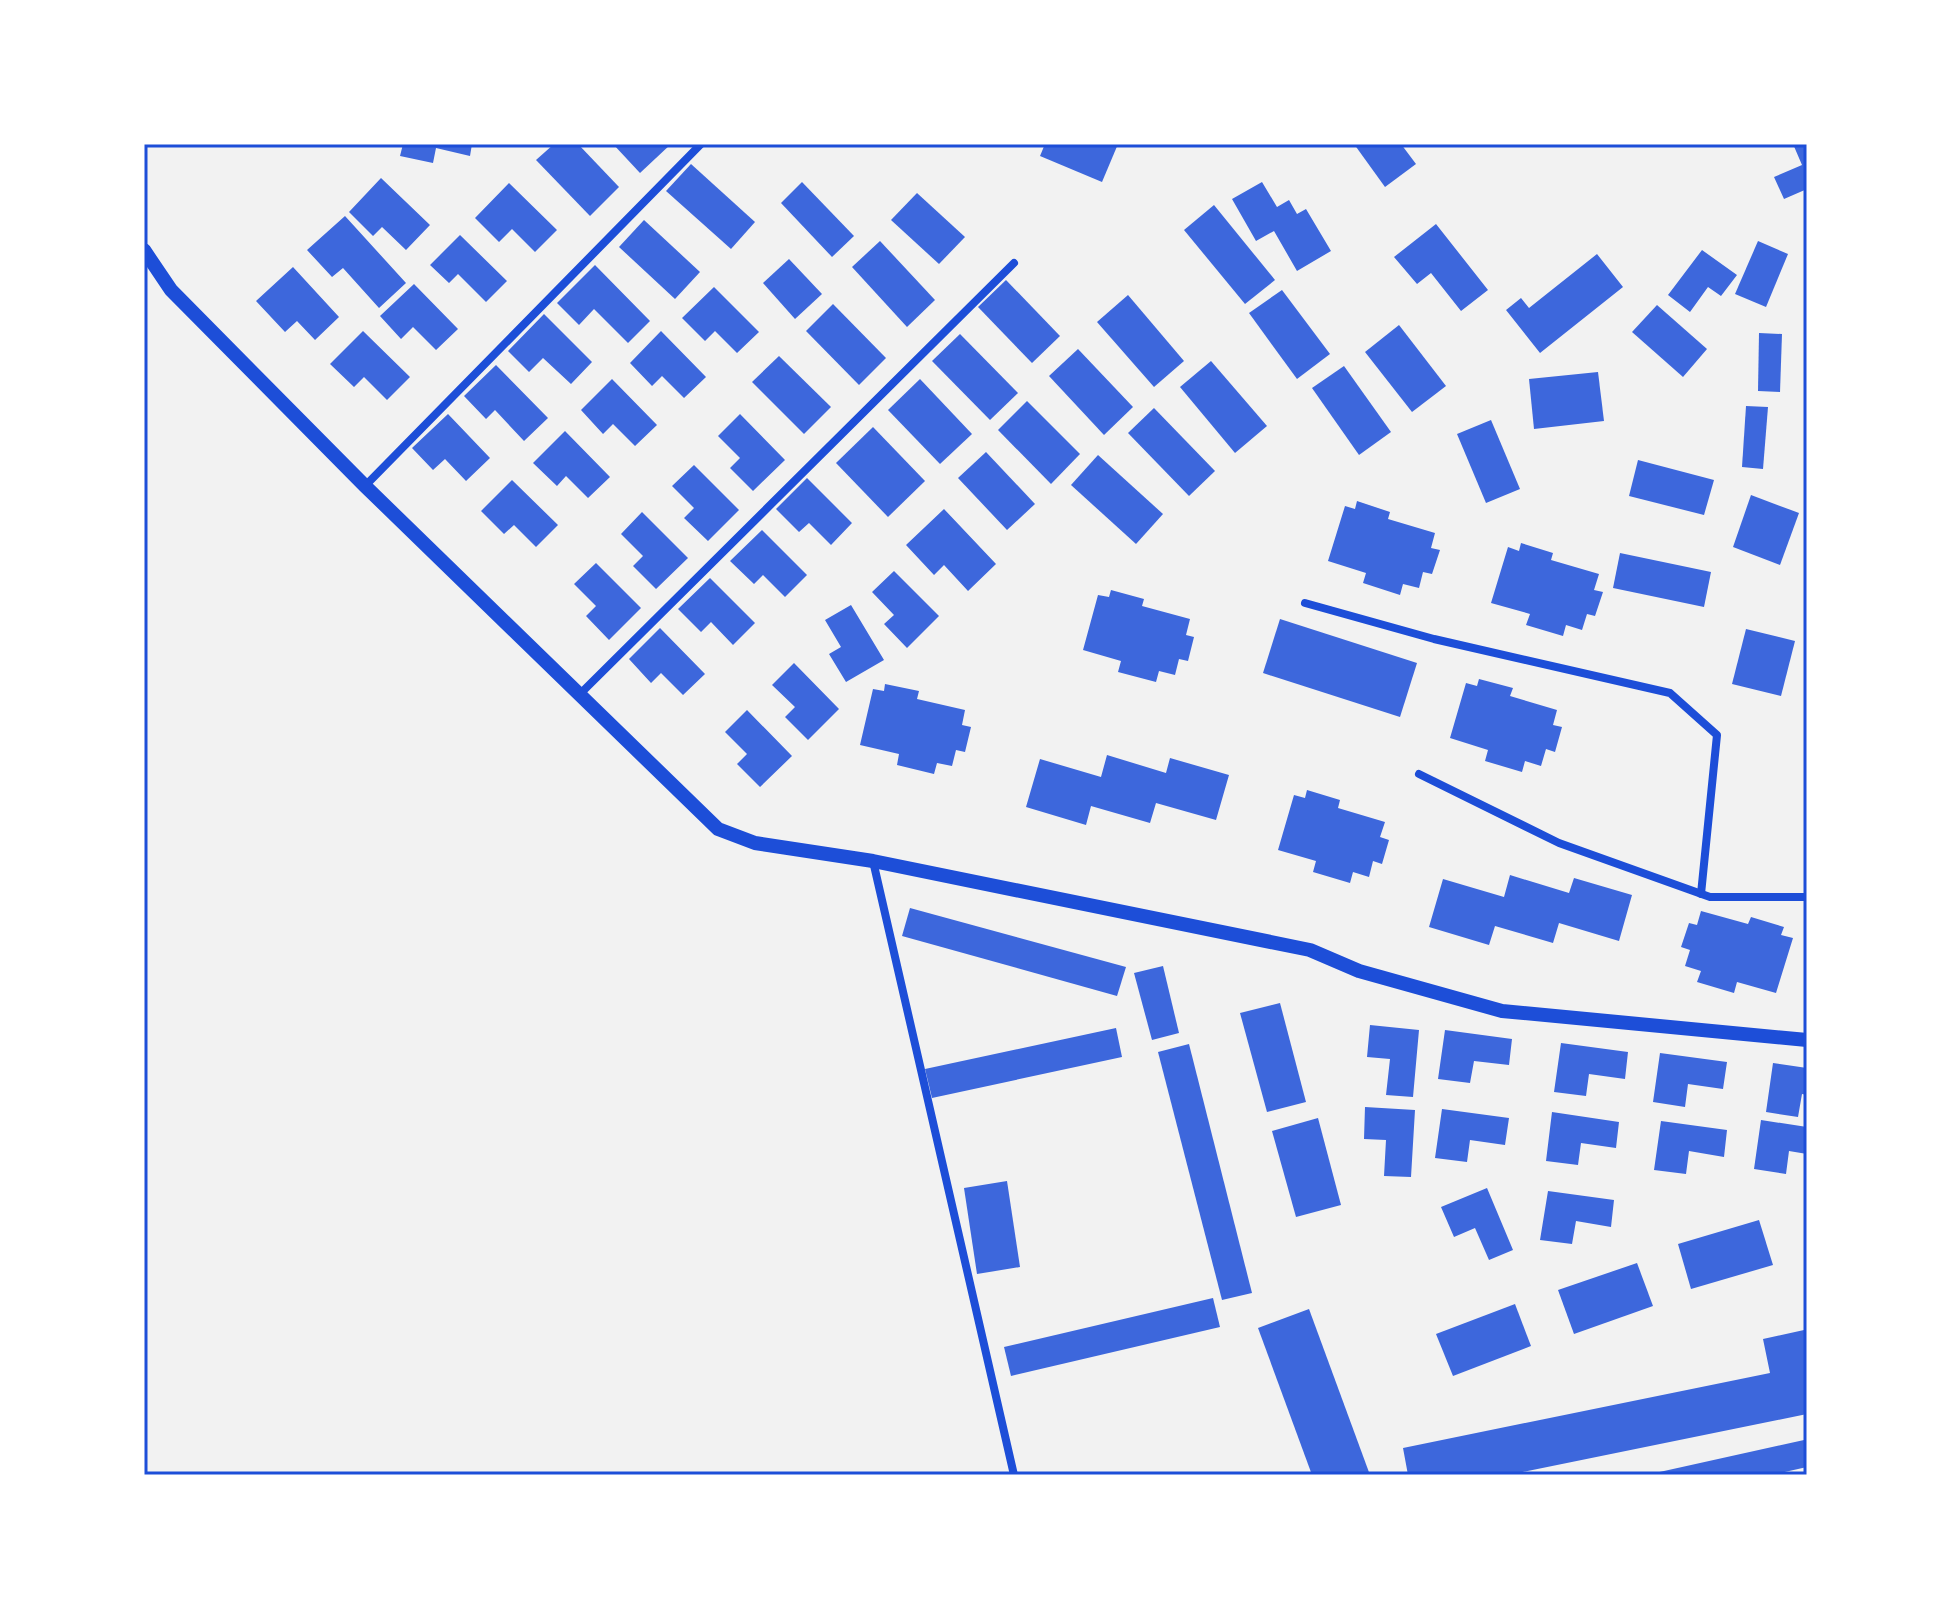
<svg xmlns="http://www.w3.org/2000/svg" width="1951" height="1619" viewBox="0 0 1951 1619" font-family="Ubuntu,sans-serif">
<rect width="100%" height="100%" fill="#f2f2f2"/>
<!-- building -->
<g fill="#3d67dc">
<polygon points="403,144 472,144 470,156 436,148 433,163 400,156"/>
<polygon points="554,144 578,144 619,187 590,216 536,160"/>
<polygon points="613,144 671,144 640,173"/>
<polygon points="1045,144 1118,144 1102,182 1040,156"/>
<polygon points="1354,144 1401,144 1416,164 1385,187"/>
<polygon points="1793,144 1807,144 1807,189 1784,199 1774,177 1802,165"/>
<polygon points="691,164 755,222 731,249 666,191"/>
<polygon points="381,178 430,225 406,250 382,227 373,236 349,212"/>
<polygon points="802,182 854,236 832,257 781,203"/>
<polygon points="1262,182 1277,207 1289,200 1297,214 1306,209 1331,251 1297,271 1274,231 1256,241 1232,199"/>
<polygon points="509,183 557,230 535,252 512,229 499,242 475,218"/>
<polygon points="917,193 965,237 939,264 891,220"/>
<polygon points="1214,205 1275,280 1245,304 1184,230"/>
<polygon points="345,216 406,283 379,308 343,268 332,277 307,250"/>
<polygon points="644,220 700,272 675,299 619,247"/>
<polygon points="1436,224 1488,290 1461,311 1431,273 1417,284 1394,257"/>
<polygon points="460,235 507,281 486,302 458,274 449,283 430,265"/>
<polygon points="880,241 935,300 907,327 852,267"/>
<polygon points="1758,241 1788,254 1766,307 1735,294"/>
<polygon points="1702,250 1737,275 1721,296 1708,287 1690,312 1668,295"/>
<polygon points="1597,254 1623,287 1540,353 1506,310 1521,298 1529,308"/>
<polygon points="789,259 822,294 795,319 763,283"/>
<polygon points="595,265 650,321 628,343 594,309 579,325 557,303"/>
<polygon points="293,267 339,317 315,340 297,321 285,332 256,301"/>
<polygon points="1006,280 1060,336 1032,363 978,307"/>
<polygon points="414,284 458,329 436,350 413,327 401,339 380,316"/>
<polygon points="714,287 759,332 737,353 715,331 705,341 682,318"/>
<polygon points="1282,290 1330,354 1297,379 1249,313"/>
<polygon points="1128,295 1184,361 1154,387 1097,322"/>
<polygon points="833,304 886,358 859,385 806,331"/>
<polygon points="1657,305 1707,349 1683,377 1632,332"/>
<polygon points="544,314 592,362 571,384 543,358 529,372 508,351"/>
<polygon points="1399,325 1446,386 1412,412 1365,352"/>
<polygon points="363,331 410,377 387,400 364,377 354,387 330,364"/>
<polygon points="661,331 706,377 684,398 662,376 652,386 630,363"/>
<polygon points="1759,333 1782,334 1780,392 1758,391"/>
<polygon points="960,334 1018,393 990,420 932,361"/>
<polygon points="1078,349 1133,407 1104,435 1049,376"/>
<polygon points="779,356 831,407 804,434 752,382"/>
<polygon points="1211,361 1267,426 1235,453 1180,387"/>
<polygon points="496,365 548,418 524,441 495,410 486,419 464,396"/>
<polygon points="1344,366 1391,432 1359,455 1312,388"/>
<polygon points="1598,372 1604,421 1534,429 1529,379"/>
<polygon points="612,379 657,425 635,446 613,424 603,434 581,410"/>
<polygon points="920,379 972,434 940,464 888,410"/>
<polygon points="1027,401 1080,454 1051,484 998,430"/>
<polygon points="1746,406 1768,407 1763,469 1742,467"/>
<polygon points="1154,408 1215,471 1189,496 1128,433"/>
<polygon points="448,414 490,458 466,481 445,459 433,470 412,448"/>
<polygon points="740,414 785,460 753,491 730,468 740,458 718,436"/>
<polygon points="1491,420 1520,489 1486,503 1457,434"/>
<polygon points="873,427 925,481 888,517 836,463"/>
<polygon points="565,431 610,477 588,498 566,476 557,486 533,463"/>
<polygon points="986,452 1035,504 1007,530 958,478"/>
<polygon points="1098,455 1163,514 1136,544 1071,485"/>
<polygon points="1638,460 1714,480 1704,515 1629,496"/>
<polygon points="694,465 739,510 708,541 684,518 694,508 672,486"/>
<polygon points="807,478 852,523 831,545 809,523 799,532 776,509"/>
<polygon points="512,480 558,525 536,547 514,525 504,534 481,511"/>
<polygon points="1751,495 1799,513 1780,565 1733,547"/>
<polygon points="1357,501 1390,512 1388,519 1435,533 1431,548 1440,550 1432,574 1423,572 1419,588 1403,584 1400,595 1363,583 1366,573 1328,561 1345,506 1355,509"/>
<polygon points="944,509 996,564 968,591 944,565 934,575 906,545"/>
<polygon points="642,512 688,558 656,589 633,566 643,556 621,534"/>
<polygon points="762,530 807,575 785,597 763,575 754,584 730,561"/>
<polygon points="1521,543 1553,553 1551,560 1599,574 1594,590 1603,592 1595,616 1587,614 1582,630 1566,625 1563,636 1526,625 1530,614 1491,603 1508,547 1519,551"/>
<polygon points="1620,553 1711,572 1704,607 1613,588"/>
<polygon points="596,563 641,608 609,640 586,616 596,606 574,584"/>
<polygon points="894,571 939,616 907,648 884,624 894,615 872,592"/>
<polygon points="710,578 755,623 733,645 711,622 701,632 678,609"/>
<polygon points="1111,590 1144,599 1142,606 1190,619 1186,635 1194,637 1188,661 1179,659 1175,675 1159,671 1156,682 1118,672 1121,661 1083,650 1098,595 1109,597"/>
<polygon points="851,605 884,660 846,682 829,654 841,647 825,620"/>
<polygon points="1280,619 1417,663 1400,717 1263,673"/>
<polygon points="660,628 705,674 683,695 661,673 651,683 629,659"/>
<polygon points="1746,629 1795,641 1781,696 1732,684"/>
<polygon points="794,663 839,709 808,740 785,717 795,707 772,685"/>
<polygon points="1479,679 1513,688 1510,696 1557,710 1553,725 1562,727 1555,752 1546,749 1541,766 1525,761 1522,772 1485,761 1488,750 1450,738 1466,683 1477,686"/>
<polygon points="885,684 919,691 917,699 965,710 962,725 971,727 965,752 956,750 952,766 937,763 934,774 897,765 899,754 860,745 873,689 884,691"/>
<polygon points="747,710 792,756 760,787 737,764 747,754 725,732"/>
<polygon points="1107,755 1166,773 1170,758 1229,775 1216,820 1156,803 1150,823 1091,806 1086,825 1026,807 1040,759 1101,777"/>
<polygon points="1307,790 1340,800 1338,808 1385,822 1380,837 1389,840 1382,864 1373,861 1369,877 1353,872 1350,883 1313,872 1316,861 1278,850 1294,795 1305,798"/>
<polygon points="1510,875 1569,893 1574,878 1632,895 1619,941 1559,923 1553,943 1495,926 1489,945 1429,927 1443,879 1504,897"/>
<polygon points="910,908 1126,967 1117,996 902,936"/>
<polygon points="1701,911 1748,924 1751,917 1784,927 1781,935 1793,938 1776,993 1737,982 1734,993 1697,982 1701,971 1685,966 1690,950 1681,947 1689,923 1697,925"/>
<polygon points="1163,966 1179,1033 1152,1040 1134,973"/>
<polygon points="1280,1003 1306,1102 1267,1112 1240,1013"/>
<polygon points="1370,1025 1419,1030 1413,1097 1386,1095 1390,1059 1367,1057"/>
<polygon points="1116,1028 1122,1057 932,1098 925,1069"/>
<polygon points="1445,1030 1512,1039 1509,1065 1474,1061 1470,1083 1438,1079"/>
<polygon points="1561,1043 1628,1052 1625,1079 1589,1074 1586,1096 1554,1092"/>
<polygon points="1189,1044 1252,1293 1222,1300 1158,1052"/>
<polygon points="1660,1053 1727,1062 1723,1089 1688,1084 1685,1107 1653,1102"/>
<polygon points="1773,1063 1807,1068 1807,1095 1802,1094 1798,1117 1766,1112"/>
<polygon points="1365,1107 1415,1110 1411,1177 1384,1176 1386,1140 1364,1139"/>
<polygon points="1442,1109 1509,1118 1505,1145 1470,1140 1467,1162 1435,1158"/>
<polygon points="1552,1112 1619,1122 1616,1148 1581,1143 1578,1165 1546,1161"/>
<polygon points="1318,1118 1341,1205 1296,1217 1272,1131"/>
<polygon points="1761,1120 1807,1127 1807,1154 1789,1151 1786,1174 1754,1169"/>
<polygon points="1661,1121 1727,1130 1724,1157 1689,1151 1686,1174 1654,1170"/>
<polygon points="1007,1181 1020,1267 977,1274 964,1188"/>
<polygon points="1487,1188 1513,1250 1489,1260 1475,1228 1454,1237 1441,1207"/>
<polygon points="1548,1191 1614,1200 1611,1227 1576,1221 1572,1244 1540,1240"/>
<polygon points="1759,1220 1773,1265 1691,1289 1678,1244"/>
<polygon points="1637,1263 1653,1306 1574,1334 1558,1290"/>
<polygon points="1213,1298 1220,1327 1011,1376 1004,1347"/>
<polygon points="1515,1304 1531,1346 1453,1376 1436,1334"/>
<polygon points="1309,1309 1370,1475 1312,1475 1258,1328"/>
<polygon points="1804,1330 1807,1414 1508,1475 1408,1475 1403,1448 1770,1373 1763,1339"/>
<polygon points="1804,1440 1807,1467 1771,1475 1646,1475"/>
</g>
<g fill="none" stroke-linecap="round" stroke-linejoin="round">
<!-- minor -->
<g stroke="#1d4ed8" stroke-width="8">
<polyline points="365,486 701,144"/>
<polyline points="1305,603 1434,639 1670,693 1717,735 1701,894"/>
<polyline points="581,693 1014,263"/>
<polyline points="1419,774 1559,843 1710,897 1807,897"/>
<polyline points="873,861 1014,1475"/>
</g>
<!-- tertiary -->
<polyline stroke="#1d4ed8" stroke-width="14" points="144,250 171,290 365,486 718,829 755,843 873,861 1310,950 1359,971 1502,1011 1807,1040"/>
</g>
<!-- border -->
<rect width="1951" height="1619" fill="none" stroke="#ffffff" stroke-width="292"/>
<rect x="146" y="146" width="1659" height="1327" fill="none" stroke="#1d4ed8" stroke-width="3"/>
</svg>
